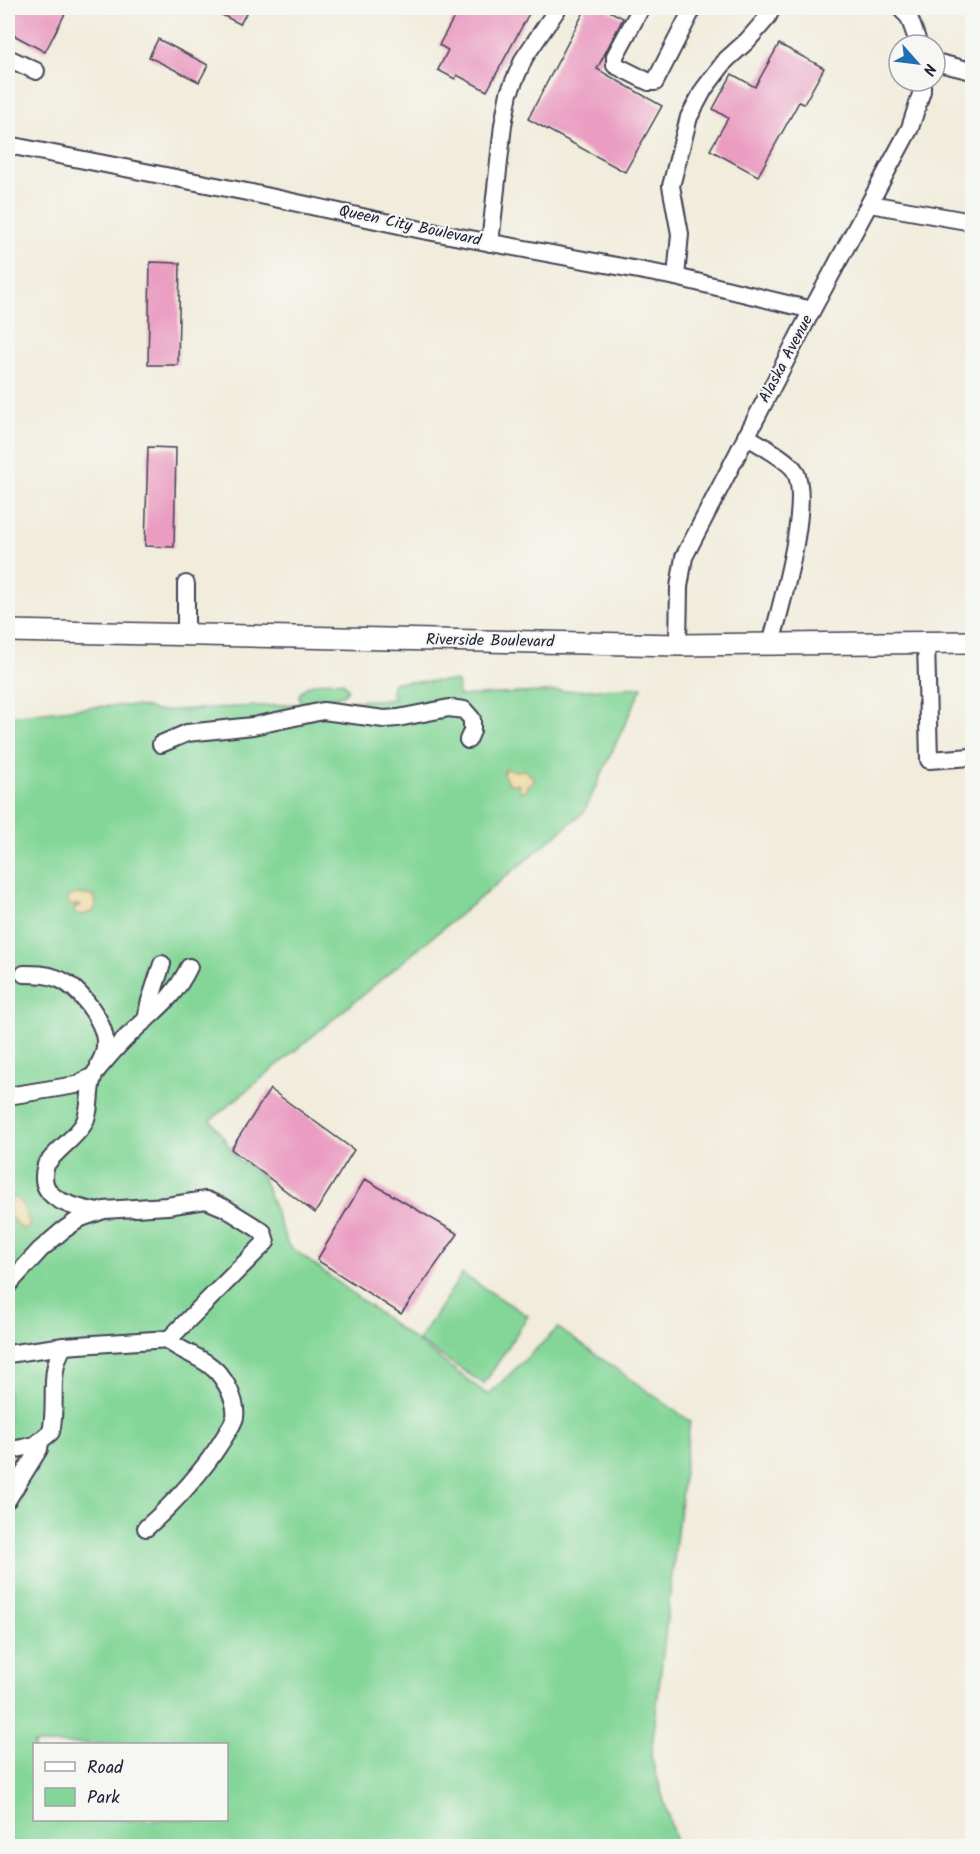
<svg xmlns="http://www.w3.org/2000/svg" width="980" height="1854" viewBox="0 0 980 1854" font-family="Kalam,sans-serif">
<rect width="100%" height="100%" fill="#f6f6f2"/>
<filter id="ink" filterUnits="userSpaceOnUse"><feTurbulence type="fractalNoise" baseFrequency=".0167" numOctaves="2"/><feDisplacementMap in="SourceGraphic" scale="12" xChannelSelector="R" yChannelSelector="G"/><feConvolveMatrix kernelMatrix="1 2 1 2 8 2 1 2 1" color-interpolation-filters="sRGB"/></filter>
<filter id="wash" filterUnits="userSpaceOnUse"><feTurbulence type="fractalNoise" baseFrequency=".008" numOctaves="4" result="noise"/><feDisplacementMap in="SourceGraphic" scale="24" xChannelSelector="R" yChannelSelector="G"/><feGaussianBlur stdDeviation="1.35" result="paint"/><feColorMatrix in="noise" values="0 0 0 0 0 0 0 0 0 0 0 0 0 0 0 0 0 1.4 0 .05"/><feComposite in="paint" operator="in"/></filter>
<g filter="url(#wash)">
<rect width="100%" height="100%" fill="#f1ecdb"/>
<!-- green -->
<g fill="#83d697" stroke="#527c69" stroke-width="1.5" fill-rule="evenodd">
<path d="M332 681 343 682 348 689C341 703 323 693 312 703L395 699 391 691 392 685 397 682 454 681 458 683V696L642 687 584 812 211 1120 237 1158 262 1176 288 1245 488 1395 558 1328 690 1421 651 1756 677 1846H8V718L16 715C41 713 140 698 155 711L301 704 299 695C307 682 318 683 332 681ZM34 1744H226V1820H34Z"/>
<polygon points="462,1274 528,1316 484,1384 418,1341"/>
</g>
<!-- sand -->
<g fill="#eeda9e" stroke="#887e6c" stroke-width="1.5">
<polygon points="505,769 516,771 525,770 535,780 528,786 527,790 521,792 518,784 509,784 503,774"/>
<polygon points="75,894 94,896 96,903 93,912 81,915 75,913 74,908 80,905 70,905 66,898"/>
<path d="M12 1197C24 1200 26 1215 30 1225L25 1230C11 1223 6 1212 12 1197Z"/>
</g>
<g id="blocks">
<!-- building -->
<g fill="#ea9cc1">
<polygon points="8,8 68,8 45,52 8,32"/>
<polygon points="208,8 249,8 240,24"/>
<polygon points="459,8 532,8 487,91 457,75 455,79 438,70 448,50 439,45"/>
<polygon points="586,8 604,8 623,18 597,69 662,106 625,172 528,119"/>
<polygon points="158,39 208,65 199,82 149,57"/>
<polygon points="779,44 824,68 804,104 799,102 758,176 710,150 728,118 713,109 732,74 755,87"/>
<polygon points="150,262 180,263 178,365 148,365"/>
<polygon points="148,447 176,448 174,547 145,546"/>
<polygon points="270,1089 354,1150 315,1213 231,1149"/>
<polygon points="365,1179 458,1234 401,1314 317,1260"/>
</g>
</g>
</g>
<g filter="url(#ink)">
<use href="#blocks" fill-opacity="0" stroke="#414053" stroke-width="1.5"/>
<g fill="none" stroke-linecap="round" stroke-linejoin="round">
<!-- minor casing -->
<g stroke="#414053" stroke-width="20">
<g id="minor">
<polyline points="641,8 615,56 615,65 649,82 655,82 693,8"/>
<polyline points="900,8 909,17 919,45"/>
<polyline points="8,58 36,71"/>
<polyline points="935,62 972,71"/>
<polyline points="8,145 247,192 422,230 676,277 812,310"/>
<polyline points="870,204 972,222"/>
<polyline points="490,243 503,125 509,93 524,58 558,8"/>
<polyline points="676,277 680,234 671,186 689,117 704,89 726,60 747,41 767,18 772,8"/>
<path d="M746 436C757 443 789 460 795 471 812 502 780 608 771 644"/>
<polyline points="186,634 186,584"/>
<polyline points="926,642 929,760 972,757"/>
<polyline points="678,645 679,587 684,557 812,310 910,128 922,91 922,81"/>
<polyline points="161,744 187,733 253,726 323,711 384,719 398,718 449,708 464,710 472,719 472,731 468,740"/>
<path d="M24 974C35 974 46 974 56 978 78 985 107 1023 105 1046 105 1052 102 1059 99 1064"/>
<polyline points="146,1020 149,1004 162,964"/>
<polyline points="8,1096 76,1085 93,1076"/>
<path d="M97 1212C72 1206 35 1200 46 1165 56 1150 73 1140 83 1125 94 1107 85 1085 98 1069 108 1057 118 1045 129 1035 154 1011 173 1000 189 967"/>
<path d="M8 1285 40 1250 62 1231 81 1218 104 1210 167 1206 206 1200 225 1208 257 1228 263 1232 266 1242 169 1339 64 1346C47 1371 58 1403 51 1432L35 1445 8 1451"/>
<polyline points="8,1354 64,1346"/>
<polyline points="8,1499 39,1449 40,1441"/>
<path d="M146 1528C175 1502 201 1474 222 1441 226 1434 233 1425 235 1417 237 1405 229 1387 222 1378 209 1358 183 1354 166 1339"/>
</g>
</g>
<!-- major casing -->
<g stroke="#414053" stroke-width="24">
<polyline id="major" points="8,631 678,645 972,642"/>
</g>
<!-- minor -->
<use href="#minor" stroke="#fff" stroke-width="16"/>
<!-- major -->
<use href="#major" stroke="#fff" stroke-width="21"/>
</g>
</g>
<g text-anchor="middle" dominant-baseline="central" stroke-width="4.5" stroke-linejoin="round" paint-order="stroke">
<!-- street labels -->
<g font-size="16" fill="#22223b" stroke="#f6f6f2">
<text transform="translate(410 226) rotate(12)">Queen City Boulevard</text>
<text transform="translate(786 359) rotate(-62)">Alaska Avenue</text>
<text transform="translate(490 641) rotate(1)">Riverside Boulevard</text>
</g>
</g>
<!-- margin -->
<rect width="980" height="1854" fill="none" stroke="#f6f6f2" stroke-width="30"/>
<!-- legend -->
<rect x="33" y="1743" width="195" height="78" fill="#f6f6f2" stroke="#a1a1a9" stroke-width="1.5"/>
<rect x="45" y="1762" width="30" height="9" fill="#ffffff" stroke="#a1a1a9" stroke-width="1.5"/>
<text x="87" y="1773" font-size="18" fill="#22223b">Road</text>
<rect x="45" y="1788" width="30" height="18" fill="#83d697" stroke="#a1a1a9" stroke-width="1.5"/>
<text x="87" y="1803" font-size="18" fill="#22223b">Park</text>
<!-- north arrow -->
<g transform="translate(917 63) rotate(118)"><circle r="28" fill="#f6f6f2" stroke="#a1a1a9" stroke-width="1.5"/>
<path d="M0-4.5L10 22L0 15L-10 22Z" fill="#1f6fb2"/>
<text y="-9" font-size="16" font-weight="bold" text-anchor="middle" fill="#22223b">N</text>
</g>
</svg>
